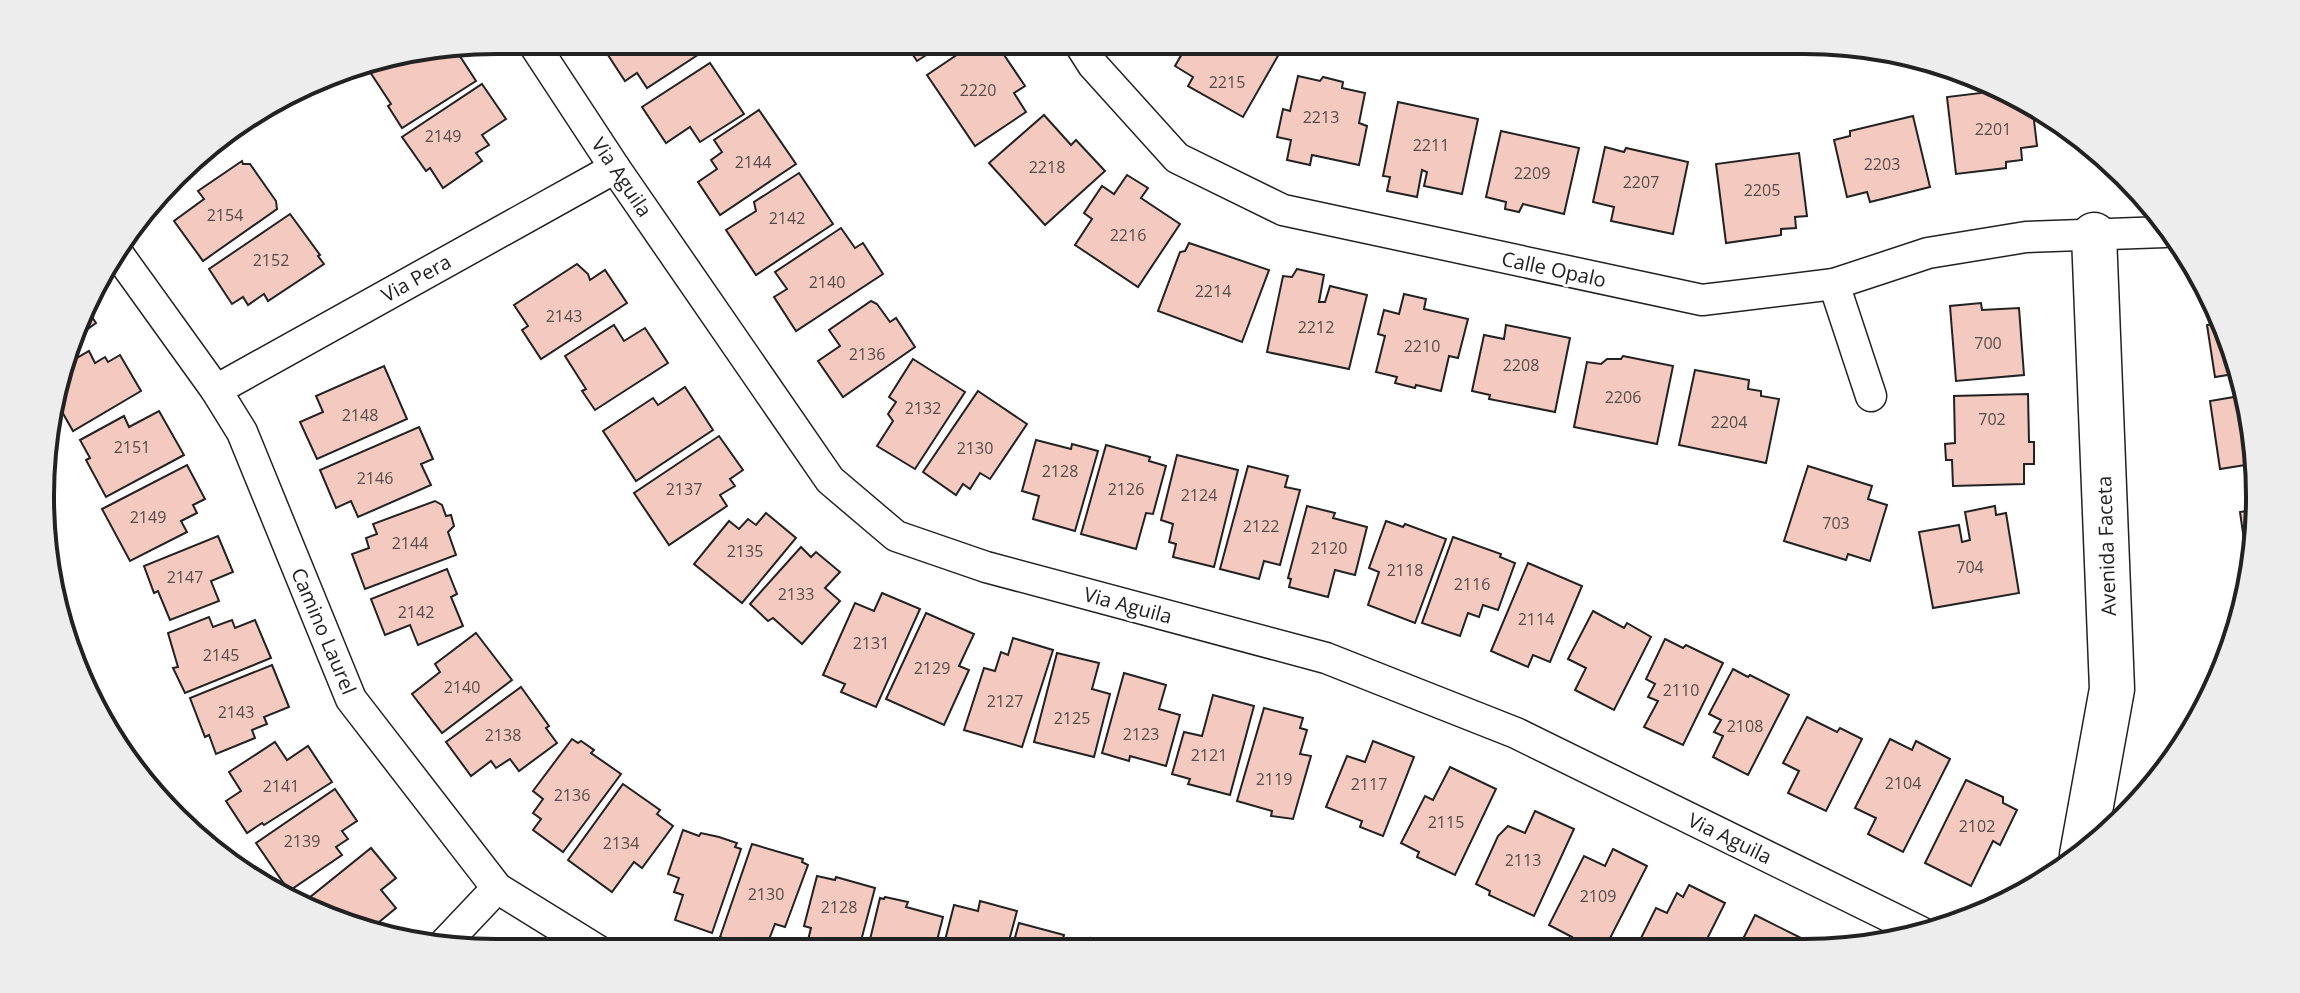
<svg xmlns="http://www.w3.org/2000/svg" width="2300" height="993" viewBox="0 0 2300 993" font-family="'Open Sans',sans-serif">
<rect width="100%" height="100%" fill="#fff"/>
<!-- building -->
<g fill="#f3c9c0" stroke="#222" stroke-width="2">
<polygon points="617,40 710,40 713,45 647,88 637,73 625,81 604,49"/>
<polygon points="903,40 970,40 951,52 945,43 917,61"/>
<polygon points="979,40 994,40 1025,86 1014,93 1026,112 975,146 927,75"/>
<polygon points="1190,40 1254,40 1279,54 1243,117 1188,86 1193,77 1175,66"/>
<polygon points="454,47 476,81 402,128 388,106 391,104 370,72 394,57 426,52 430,58 445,49"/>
<polygon points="710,63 744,114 700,142 690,127 666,143 642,107"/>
<polygon points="1298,76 1320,81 1323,77 1343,82 1342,88 1365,93 1359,123 1367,126 1359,165 1312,155 1310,165 1287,160 1291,140 1277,137 1283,109 1290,111"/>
<polygon points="482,84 506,119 482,135 489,145 476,153 482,161 443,188 430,168 426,171 402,137"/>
<polygon points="1997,91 2033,112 2037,146 2021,148 2022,160 2006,162 2006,168 1956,174 1947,97"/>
<polygon points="1398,102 1478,119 1462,194 1424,186 1427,172 1422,170 1417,197 1387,191 1390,177 1383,176"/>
<polygon points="759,110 796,164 720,215 698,182 717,169 711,160 722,152 714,140"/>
<polygon points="1044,115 1071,145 1076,140 1105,171 1045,225 989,163"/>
<polygon points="1913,116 1930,187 1870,202 1867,192 1847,197 1834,140 1850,136 1850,131"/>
<polygon points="1501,131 1579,148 1564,214 1523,204 1519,212 1505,209 1506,202 1486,197"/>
<polygon points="1605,147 1624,152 1626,148 1688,162 1673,234 1611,221 1614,207 1593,202"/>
<polygon points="1799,153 1807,216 1795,217 1796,228 1781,229 1781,235 1726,243 1716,164"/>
<polygon points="242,161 243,164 250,164 276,201 277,209 203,261 174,221 204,199 198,191"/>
<polygon points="799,173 833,224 756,275 726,230 756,211 754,202"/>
<polygon points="1127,175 1148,188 1141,198 1180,224 1138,287 1075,245 1092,219 1084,213 1102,186 1114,194"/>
<polygon points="290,214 320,255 318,256 324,264 268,301 264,294 248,305 243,297 232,304 209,269"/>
<polygon points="841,228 855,248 863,243 883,274 796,331 774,297 787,289 775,272"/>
<polygon points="1189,243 1269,270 1242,342 1158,311 1180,252 1185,251"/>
<polygon points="577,264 588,274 590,280 605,270 627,303 541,359 522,330 528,326 514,305"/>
<polygon points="1297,269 1324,275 1319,302 1325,302 1330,286 1367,295 1349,369 1267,352 1283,276 1292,277"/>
<polygon points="1404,294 1426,299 1424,309 1468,319 1458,358 1449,356 1441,391 1416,385 1415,388 1395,383 1397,377 1376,372 1385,336 1378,334 1384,310 1399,314"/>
<polygon points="871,301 877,304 890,322 896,318 915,347 843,397 818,361 840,346 829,330"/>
<polygon points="1981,303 1982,310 2019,308 2024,375 1956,381 1950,306"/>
<polygon points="86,308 96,323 75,338"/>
<polygon points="2221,323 2234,374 2215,377 2207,325"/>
<polygon points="614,325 624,341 645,328 668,363 595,410 582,391 586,389 565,356"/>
<polygon points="1506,325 1570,338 1555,412 1489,399 1490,395 1472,391 1484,335 1504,339"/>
<polygon points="89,351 95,363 105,357 108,362 120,355 141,391 73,431 53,396 65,365"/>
<polygon points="1623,356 1673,366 1657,444 1574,427 1587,362 1601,364 1607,359 1621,359"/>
<polygon points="913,359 965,392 915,469 877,446 893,421 888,414 896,402 889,397"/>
<polygon points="384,366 407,419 317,459 300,422 323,412 316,396"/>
<polygon points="1695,370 1749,380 1748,389 1761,391 1761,396 1779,399 1766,463 1679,445"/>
<polygon points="685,387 713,430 636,481 603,431 653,398 658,405"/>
<polygon points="978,391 1027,424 990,479 980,473 970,489 963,484 956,495 923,472"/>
<polygon points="2028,394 2029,442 2034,442 2034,464 2024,464 2024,484 1953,486 1952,460 1946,460 1945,444 1955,443 1954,396"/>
<polygon points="2240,396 2256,456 2251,457 2252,464 2220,469 2210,401"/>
<polygon points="159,411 184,455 106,497 86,460 90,458 80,440 124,416 129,427"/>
<polygon points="419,427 433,459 421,464 431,485 358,517 351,501 336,508 320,470"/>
<polygon points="719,436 743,470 730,479 735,486 720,495 727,506 669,545 634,493"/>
<polygon points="1036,440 1071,449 1072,444 1098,451 1075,531 1033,519 1039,496 1022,491"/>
<polygon points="1106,445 1150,457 1149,461 1166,466 1153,514 1146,513 1136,549 1081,534"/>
<polygon points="1177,455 1238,470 1214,567 1173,557 1176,544 1169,542 1173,524 1161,520"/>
<polygon points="187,465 205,499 193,505 197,513 181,521 187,532 130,561 102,509"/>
<polygon points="1248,466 1288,476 1285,487 1300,490 1280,565 1264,561 1259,579 1220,569"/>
<polygon points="1808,466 1872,486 1868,499 1887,505 1870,561 1848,554 1846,560 1784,541"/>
<polygon points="435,501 442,505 446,516 451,515 454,526 448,532 456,555 365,589 352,554 369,548 366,538 377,534 373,524"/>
<polygon points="1307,506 1335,513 1333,518 1367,527 1355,575 1335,570 1328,597 1289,587 1291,579 1288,578"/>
<polygon points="1995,506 1996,515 2006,513 2019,593 1933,608 1919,532 1959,525 1962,542 1970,540 1965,512"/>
<polygon points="2253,510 2247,561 2240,512"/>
<polygon points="766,513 796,538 742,603 694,564 729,521 739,529 748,519 756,525"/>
<polygon points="1386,521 1403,527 1405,524 1446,539 1415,623 1368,605 1379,572 1369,568"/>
<polygon points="218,536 233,572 211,581 219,601 170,620 158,591 154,593 144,566"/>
<polygon points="1453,537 1501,554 1500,557 1515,563 1498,610 1483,605 1479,617 1468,613 1460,636 1422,623"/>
<polygon points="801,547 811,557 816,552 840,572 825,588 840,601 802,644 773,618 768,621 750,604"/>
<polygon points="1528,563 1582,586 1550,662 1533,655 1528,667 1491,651"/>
<polygon points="447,569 457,594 451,597 463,626 418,645 410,625 385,635 371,599"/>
<polygon points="882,593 920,609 876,707 841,692 845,684 823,675 855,603 874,611"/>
<polygon points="1593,611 1624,628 1627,623 1651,637 1614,710 1575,690 1586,668 1568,659"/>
<polygon points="926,613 974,634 959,666 969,670 944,725 886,699"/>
<polygon points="209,617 213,627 232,620 235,628 255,620 271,658 185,693 173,668 178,667 168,633"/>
<polygon points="476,633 512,680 442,733 412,694 440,672 435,664"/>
<polygon points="1013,638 1053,650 1022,747 964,730 984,668 995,671 1001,652 1008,655"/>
<polygon points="1665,639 1683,648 1686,645 1723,663 1683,745 1644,727 1658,701 1648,697 1655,684 1646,679"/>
<polygon points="1057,653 1099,663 1092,689 1110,694 1094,757 1034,742"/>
<polygon points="272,665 289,707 264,717 267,724 252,730 255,738 216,754 209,735 205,737 190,698"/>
<polygon points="1733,669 1748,677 1750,675 1789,695 1748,775 1713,757 1723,736 1714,732 1721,720 1709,714"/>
<polygon points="1124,673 1166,685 1159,709 1180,715 1166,766 1130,756 1129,761 1102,753"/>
<polygon points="521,687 549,726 546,728 557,743 519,771 510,759 496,768 491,761 471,776 446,742"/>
<polygon points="1213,695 1254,706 1230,795 1188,784 1190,779 1172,774 1184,732 1202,736"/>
<polygon points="1264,708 1303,718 1300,728 1307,730 1300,754 1311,756 1293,819 1271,816 1272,811 1237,801"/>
<polygon points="1807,717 1837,732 1840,728 1862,739 1826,811 1788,793 1799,771 1783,763"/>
<polygon points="572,739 578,743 581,741 594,750 591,753 621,774 563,852 533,830 541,819 533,813 543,799 533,791"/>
<polygon points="1890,739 1912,750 1916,741 1950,759 1903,852 1868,834 1876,818 1855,808"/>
<polygon points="1373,741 1414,757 1383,836 1360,827 1362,821 1326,807 1347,756 1365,762"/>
<polygon points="275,742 287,760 308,746 332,782 264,825 262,823 247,833 226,801 241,791 229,772"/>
<polygon points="1450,767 1496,789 1455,875 1417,857 1419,852 1401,843 1425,796 1433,800"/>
<polygon points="1966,780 2003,797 2003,803 2017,810 2000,845 1993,841 1971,886 1925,863"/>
<polygon points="623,784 660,810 657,814 673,826 642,868 634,862 612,892 568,860"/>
<polygon points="335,789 357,821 342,831 348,839 336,847 342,855 289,891 256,843"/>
<polygon points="1535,811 1574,829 1534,916 1489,895 1490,891 1476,884 1498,836 1508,826 1525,833"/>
<polygon points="683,830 699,836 701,833 719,837 737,843 735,847 741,849 712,933 675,920 683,895 674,892 679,878 668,874"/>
<polygon points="752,844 803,859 802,862 808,865 785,927 775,924 768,942 759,939 756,949 720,937"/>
<polygon points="371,848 396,878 381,890 396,908 367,932 349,929 304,902"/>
<polygon points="1613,849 1647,866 1604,950 1577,950 1568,945 1572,937 1549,925 1584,856 1605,866"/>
<polygon points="817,876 835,880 836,877 875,888 858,952 805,952 811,928 804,926"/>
<polygon points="1689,885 1725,903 1702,949 1635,950 1656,908 1667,913 1677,893 1683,897"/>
<polygon points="885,897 908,902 906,907 943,917 934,952 867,952 880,898 884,899"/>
<polygon points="980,901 1017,911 1006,952 942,952 954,905 978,911"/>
<polygon points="1755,915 1803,939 1797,949 1729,949 1732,943 1739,947"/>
<polygon points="1019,923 1064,935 1063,939 1082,944 1080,951 1011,952"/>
<polygon points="1091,938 1146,951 1088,951"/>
</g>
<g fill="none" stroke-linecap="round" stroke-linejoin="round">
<!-- street casing -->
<g stroke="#222" stroke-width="33">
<g id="street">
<polyline points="531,40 615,168 830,480 896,536 986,567 1326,658 1516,733 1921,932"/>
<polyline points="1077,40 1093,65 1177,158 1283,210 1702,300 1834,284 1928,253 2026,237 2165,232"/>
<polyline points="116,251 216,390 242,432 351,699 497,888 602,953"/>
<polyline points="1834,284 1871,396"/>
<polyline points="216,390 615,168"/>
<polyline points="444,944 497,888"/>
</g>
</g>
<!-- secondary casing -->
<g stroke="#222" stroke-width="47">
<polyline id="secondary" points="2082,855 2112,689 2094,235"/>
</g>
<!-- street -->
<use href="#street" stroke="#fff" stroke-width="30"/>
<!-- secondary -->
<use href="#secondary" stroke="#fff" stroke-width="44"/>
</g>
<g text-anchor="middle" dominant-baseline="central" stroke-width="6" stroke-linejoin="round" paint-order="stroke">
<!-- number labels -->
<g font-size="16" fill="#564c4a">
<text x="1227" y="82">2215</text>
<text x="978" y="90">2220</text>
<text x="1321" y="117">2213</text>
<text x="1993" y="129">2201</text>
<text x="443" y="136">2149</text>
<text x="1431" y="145">2211</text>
<text x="753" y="162">2144</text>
<text x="1882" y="164">2203</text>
<text x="1047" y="167">2218</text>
<text x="1532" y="173">2209</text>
<text x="1641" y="182">2207</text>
<text x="1762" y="190">2205</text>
<text x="225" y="215">2154</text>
<text x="787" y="218">2142</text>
<text x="1128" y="235">2216</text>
<text x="271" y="260">2152</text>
<text x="827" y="282">2140</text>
<text x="1213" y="291">2214</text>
<text x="564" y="316">2143</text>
<text x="1316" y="327">2212</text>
<text x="1988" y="343">700</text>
<text x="1422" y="346">2210</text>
<text x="867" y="354">2136</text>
<text x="1521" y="365">2208</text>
<text x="1623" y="397">2206</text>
<text x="923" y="408">2132</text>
<text x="360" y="415">2148</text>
<text x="1992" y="419">702</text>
<text x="1729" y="422">2204</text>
<text x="132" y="447">2151</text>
<text x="975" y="448">2130</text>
<text x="1060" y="471">2128</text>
<text x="375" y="478">2146</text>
<text x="684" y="489">2137</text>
<text x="1126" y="489">2126</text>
<text x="1199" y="495">2124</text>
<text x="148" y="517">2149</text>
<text x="1836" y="523">703</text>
<text x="1261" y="526">2122</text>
<text x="410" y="543">2144</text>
<text x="1329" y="548">2120</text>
<text x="745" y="551">2135</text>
<text x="1970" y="567">704</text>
<text x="1405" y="570">2118</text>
<text x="185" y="577">2147</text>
<text x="1472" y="584">2116</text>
<text x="796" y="594">2133</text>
<text x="416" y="612">2142</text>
<text x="1536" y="619">2114</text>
<text x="871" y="643">2131</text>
<text x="221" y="655">2145</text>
<text x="932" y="668">2129</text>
<text x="462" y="687">2140</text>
<text x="1681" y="690">2110</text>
<text x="1005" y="701">2127</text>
<text x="236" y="712">2143</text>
<text x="1072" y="718">2125</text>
<text x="1745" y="726">2108</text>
<text x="1141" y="734">2123</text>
<text x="503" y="735">2138</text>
<text x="1209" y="755">2121</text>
<text x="1274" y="779">2119</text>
<text x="1903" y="783">2104</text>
<text x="1369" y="784">2117</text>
<text x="281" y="786">2141</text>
<text x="572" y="795">2136</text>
<text x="1446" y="822">2115</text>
<text x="1977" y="826">2102</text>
<text x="302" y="841">2139</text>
<text x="621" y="843">2134</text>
<text x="1523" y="860">2113</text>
<text x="766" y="894">2130</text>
<text x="1598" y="896">2109</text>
<text x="839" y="907">2128</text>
</g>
<!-- street labels -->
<g font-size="20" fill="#222" stroke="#fff">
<text transform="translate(622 177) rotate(56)">Via Aguila</text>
<text transform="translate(1554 269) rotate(12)">Calle Opalo</text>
<text transform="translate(416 278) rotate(-29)">Via Pera</text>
<text transform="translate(2106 546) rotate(-92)">Avenida Faceta</text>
<text transform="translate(1128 605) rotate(15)">Via Aguila</text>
<text transform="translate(324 631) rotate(67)">Camino Laurel</text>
<text transform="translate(1730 838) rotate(26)">Via Aguila</text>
</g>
</g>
<!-- crop -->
<path d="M0 0H2300V993H0ZM496 54H1804A442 442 0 0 1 2246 496V497A442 442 0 0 1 1804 939H496A442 442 0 0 1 54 497V496A442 442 0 0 1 496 54Z" fill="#ededed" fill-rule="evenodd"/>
<path fill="none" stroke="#222" stroke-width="4" d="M496 54H1804A442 442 0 0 1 2246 496V497A442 442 0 0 1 1804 939H496A442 442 0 0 1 54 497V496A442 442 0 0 1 496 54Z"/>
</svg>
